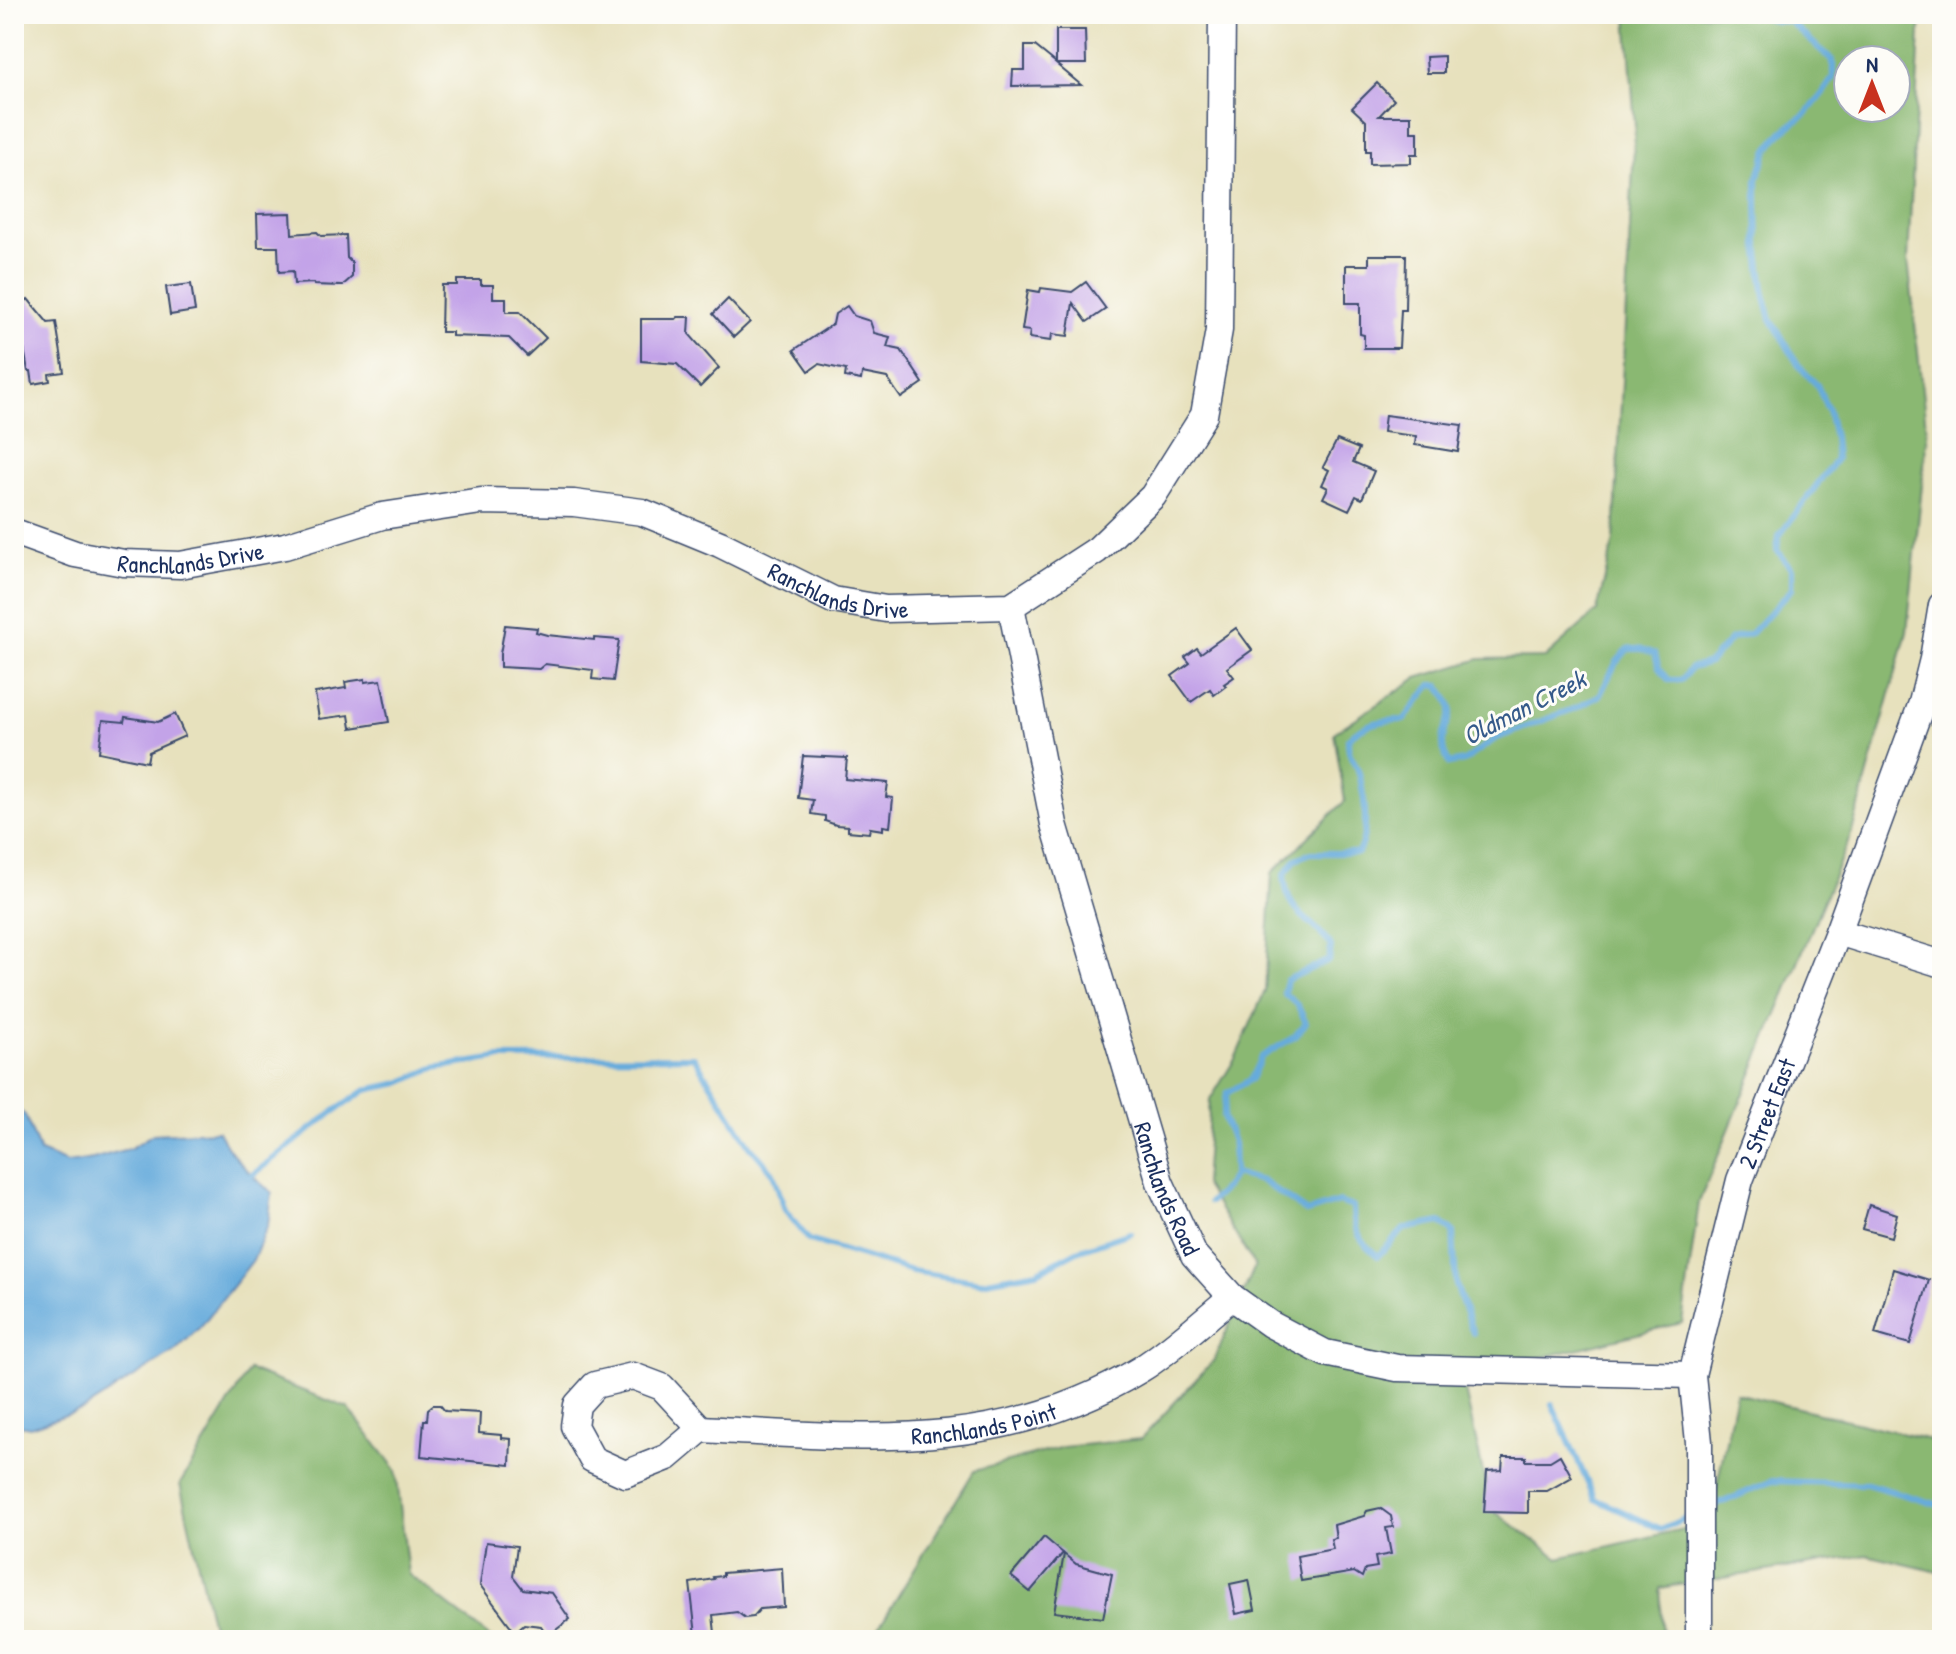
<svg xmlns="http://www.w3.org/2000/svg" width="1956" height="1654" viewBox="0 0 1956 1654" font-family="'Patrick Hand',sans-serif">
<rect width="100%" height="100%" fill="#fdfcf7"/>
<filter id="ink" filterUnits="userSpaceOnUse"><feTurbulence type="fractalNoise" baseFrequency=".0125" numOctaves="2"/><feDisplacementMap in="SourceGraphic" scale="16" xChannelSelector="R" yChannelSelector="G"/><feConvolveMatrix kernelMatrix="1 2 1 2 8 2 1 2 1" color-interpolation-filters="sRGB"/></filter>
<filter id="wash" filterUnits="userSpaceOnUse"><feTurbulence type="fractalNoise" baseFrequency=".006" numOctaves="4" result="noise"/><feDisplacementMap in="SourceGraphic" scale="32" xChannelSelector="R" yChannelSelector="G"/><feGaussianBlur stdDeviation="1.8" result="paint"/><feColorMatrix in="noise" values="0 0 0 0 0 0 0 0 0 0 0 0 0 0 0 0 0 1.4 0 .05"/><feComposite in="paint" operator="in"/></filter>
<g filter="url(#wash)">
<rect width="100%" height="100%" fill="#e7e1bd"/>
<!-- forest -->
<g fill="#8ab872" stroke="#527468" stroke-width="2" fill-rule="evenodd">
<path d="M1627 14H1921L1908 259 1927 436 1907 632 1852 832 1699 1202 1682 1323 1462 1377 1491 1509 1559 1558 1709 1523 1736 1393 1942 1443V1573L1867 1555 1660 1588 1663 1640H850L873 1637 974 1471 1063 1447 1141 1439 1214 1360 1255 1266 1204 1184 1210 1100 1235 1059 1265 991 1272 873 1345 801 1334 733 1417 678 1480 659 1545 658 1597 611 1614 540 1635 127ZM1848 60H1896V108H1848Z"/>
<polygon points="249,1370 348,1408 396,1470 408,1574 493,1640 215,1640 180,1484"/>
</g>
<!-- water -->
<path fill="#66abdc" stroke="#406d9d" stroke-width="2" d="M14 1106 25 1115 40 1152 67 1163 93 1159 131 1148 153 1134 218 1131C231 1156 250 1175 272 1193L268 1225 253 1260 201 1326 175 1351 84 1409 30 1427 14 1424Z"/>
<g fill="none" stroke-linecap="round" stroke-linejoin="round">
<!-- stream -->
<g stroke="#66abdc" stroke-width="6">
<path d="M1234 1174 1233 1142 1223 1116 1227 1093 1251 1079 1261 1057 1294 1037 1306 1023 1298 1006 1284 993 1287 980 1329 960 1331 946C1311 915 1288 919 1284 875L1296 859 1311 853H1358C1370 830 1365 798 1359 773 1355 757 1348 761 1348 739 1363 723 1382 720 1404 720L1431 685H1439C1465 718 1441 718 1443 746 1443 751 1447 759 1449 764L1464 761 1495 739 1578 707 1600 695 1616 663 1628 649H1642L1655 654 1659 668 1669 680H1681L1691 668 1709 663 1731 639 1751 633 1792 589V569L1777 550 1779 536 1836 459 1834 437 1828 410 1817 385 1799 366 1771 319 1765 297 1758 245 1757 201V179L1768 150 1782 132 1807 113 1823 93 1833 78V61L1789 21H1775L1757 14"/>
<path d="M1234 1174 1262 1181 1307 1212 1339 1202 1353 1207C1353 1230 1361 1243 1378 1256L1404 1229 1441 1222 1453 1232 1456 1285 1473 1333"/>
<polyline points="251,1176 329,1115 366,1090 400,1083 434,1068 498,1058 694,1057 750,1146 773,1173 785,1210 809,1240 912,1271 981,1282 1037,1272 1077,1251 1130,1233"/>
<polyline points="1210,1202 1225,1188 1234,1174"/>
<polyline points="1552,1404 1595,1499 1661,1529 1693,1515"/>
<polyline points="1707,1509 1772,1481 1867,1484 1942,1506"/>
</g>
</g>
<g id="blocks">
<!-- building -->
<g fill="#c3a3e8">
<polygon points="1056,30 1085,30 1086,64 1056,64 1081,85 1012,86 1013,70 1025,70 1025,46 1035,46 1056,63"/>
<polygon points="1444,56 1444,73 1427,73 1426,57"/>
<polygon points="1377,83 1394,100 1379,116 1411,116 1411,132 1418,132 1418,154 1411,154 1411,163 1370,164 1370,151 1366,151 1366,121 1352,108"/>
<polygon points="291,213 292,234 317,232 321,236 346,235 347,258 352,263 352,277 342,286 314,285 314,283 294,284 293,271 279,272 278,247 258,247 257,214"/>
<polygon points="1369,255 1406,255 1405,310 1401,310 1399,348 1364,348 1364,335 1360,334 1360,303 1346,303 1346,265 1369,265"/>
<polygon points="457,280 481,280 481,285 493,285 493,298 506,298 506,312 520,312 546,338 527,356 509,338 452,336 452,332 441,332 442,285 457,285"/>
<polygon points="1086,282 1106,309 1087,322 1073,303 1068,336 1052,334 1051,341 1029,338 1030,331 1022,330 1028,290 1040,292 1041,288 1072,292"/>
<polygon points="191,284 195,311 170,315 166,287"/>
<polygon points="28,299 48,323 56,322 64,372 49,374 50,381 33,384 31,371 28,371 17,309"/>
<polygon points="728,299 750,322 734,337 713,314"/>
<polygon points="847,306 854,316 870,321 874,333 890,337 887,347 901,350 923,383 901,398 887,378 862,373 861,380 845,377 846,370 819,364 809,371 794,350 833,324 835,314"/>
<polygon points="678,317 690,317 689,334 719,368 700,387 677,364 641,361 641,319 676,319"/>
<polygon points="1385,415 1462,425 1458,452 1415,445 1416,436 1383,432"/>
<polygon points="1337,440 1359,449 1353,462 1374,471 1362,499 1356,496 1349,510 1323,498 1328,488 1322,485 1329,470 1323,467"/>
<polygon points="505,625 537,628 536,632 547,635 594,640 594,638 619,640 613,681 592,679 593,670 545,664 539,669 500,667 500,654"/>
<polygon points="1236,628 1252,650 1227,668 1234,677 1224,684 1226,686 1214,695 1210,689 1191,702 1172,676 1190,663 1185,657 1197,648 1201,653"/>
<polygon points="365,679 365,682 381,680 389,722 351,728 349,715 319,719 315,693 346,688 345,682"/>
<polygon points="175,714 185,736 149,752 147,762 99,752 103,720 124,722 125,717 158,722"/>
<polygon points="803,756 847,758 845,779 888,783 886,797 893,798 890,827 883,826 883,830 870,828 869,833 848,831 848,826 836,825 825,821 825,816 811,814 813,800 798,798"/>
<polygon points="1869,1205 1897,1214 1891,1237 1862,1229"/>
<polygon points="1893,1269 1929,1280 1910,1344 1875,1334"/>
<polygon points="433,1405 440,1405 445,1411 480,1413 479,1433 501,1435 501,1438 511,1439 510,1465 421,1456 424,1420 427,1420 428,1409"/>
<polygon points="1560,1455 1572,1477 1547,1491 1528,1491 1528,1513 1484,1512 1487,1471 1502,1470 1503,1457 1526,1457 1526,1461 1550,1461"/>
<polygon points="1380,1508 1391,1516 1393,1527 1386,1528 1391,1554 1375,1557 1377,1567 1365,1569 1362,1577 1354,1572 1301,1581 1297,1556 1333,1549 1331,1539 1336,1538 1334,1525 1364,1516 1367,1511"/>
<polygon points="1044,1537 1063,1553 1030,1592 1011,1576"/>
<polygon points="486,1542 517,1546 513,1576 523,1589 552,1593 570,1619 548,1636 541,1626 524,1624 515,1632 480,1585"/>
<polygon points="1064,1554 1076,1564 1112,1574 1103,1618 1054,1612"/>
<polygon points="782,1568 784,1607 760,1609 753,1617 745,1618 737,1612 713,1615 715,1633 710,1639 702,1639 696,1635 690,1583 714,1579 713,1577 723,1576 723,1573"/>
<polygon points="1249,1580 1255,1610 1236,1614 1230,1584"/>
</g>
</g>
</g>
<g filter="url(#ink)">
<use href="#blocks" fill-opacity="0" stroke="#3a4a6c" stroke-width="2"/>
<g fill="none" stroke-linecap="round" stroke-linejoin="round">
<!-- minor casing -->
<g stroke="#3a4a6c" stroke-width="29">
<g id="minor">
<path id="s1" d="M14 532 75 554 124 563 180 565 285 546 382 516 481 501 574 503 642 512 720 544 833 600 886 609 1011 606 1097 550 1153 496 1204 415 1219 330 1222 14"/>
<path id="s2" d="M1011 606 1054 824 1160 1182 1194 1255 1232 1297 1270 1324 1325 1353 1397 1368 1692 1375"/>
<polyline points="1838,932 1942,964"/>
<polygon points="633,1376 662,1387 701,1429 668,1457 625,1474 592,1459 574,1426 577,1405 595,1385"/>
<path id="s3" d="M701 1429C858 1437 999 1456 1141 1369 1173 1349 1202 1321 1232 1297"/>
<path id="s4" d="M1699 1640V1442L1692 1375 1740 1180 1838 932 1922 703 1933 659 1942 605"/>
</g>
</g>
<!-- minor -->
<use href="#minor" stroke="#fff" stroke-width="26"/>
</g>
</g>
<g text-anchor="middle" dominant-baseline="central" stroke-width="6" stroke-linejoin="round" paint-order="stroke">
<!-- street labels -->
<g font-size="24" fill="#1b2f5e" stroke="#fdfcf7">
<text stroke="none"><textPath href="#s1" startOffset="182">Ranchlands Drive</textPath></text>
<text stroke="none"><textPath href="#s1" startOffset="854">Ranchlands Drive</textPath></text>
<text stroke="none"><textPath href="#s4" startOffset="538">2 Street East</textPath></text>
<text stroke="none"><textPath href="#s2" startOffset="604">Ranchlands Road</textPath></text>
<text stroke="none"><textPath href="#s3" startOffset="284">Ranchlands Point</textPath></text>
</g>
<!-- water labels -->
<g font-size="26" font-style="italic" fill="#355a8a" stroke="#fdfcf7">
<text transform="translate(1524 707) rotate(-27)">Oldman Creek</text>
</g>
</g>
<!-- margin -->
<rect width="1956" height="1654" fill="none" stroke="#fdfcf7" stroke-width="48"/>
<!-- north arrow -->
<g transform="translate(1872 84)"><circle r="38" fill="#fdfcf7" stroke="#a3aaba" stroke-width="2"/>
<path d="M0-6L14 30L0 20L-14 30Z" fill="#c8321e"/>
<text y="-12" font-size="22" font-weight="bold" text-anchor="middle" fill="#1b2f5e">N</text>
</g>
</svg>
